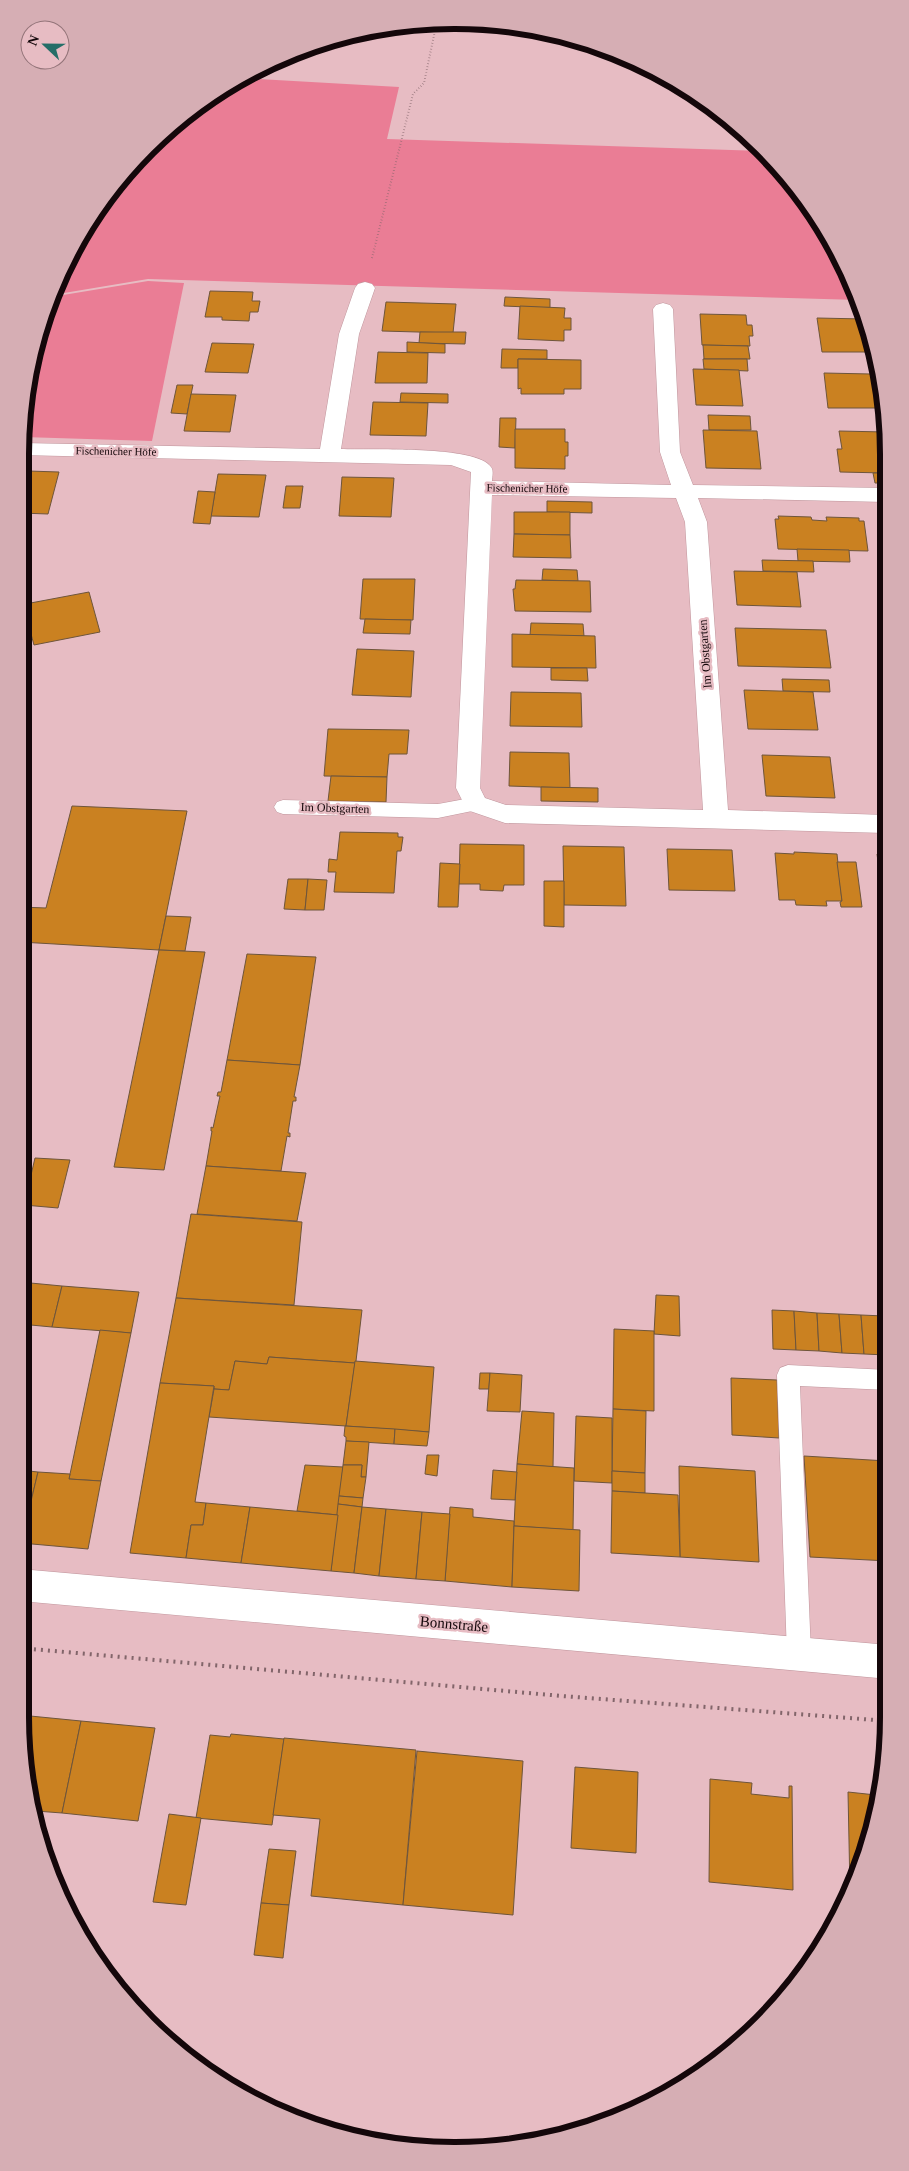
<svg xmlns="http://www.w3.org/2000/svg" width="909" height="2171" viewBox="0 0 909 2171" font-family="Georgia,serif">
<rect width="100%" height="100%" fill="#e7bcc3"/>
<!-- green -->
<g fill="#ea7d95">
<polygon points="241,78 399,87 387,139 762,151 781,168 856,288 859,300 148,279 52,295 78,237 128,168 190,110"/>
<polygon points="148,281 184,283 152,441 23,437 43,315 51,297"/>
</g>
<!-- building -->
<g fill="#ca8121" stroke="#6e553b">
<polygon points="210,291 253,292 252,301 260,301 258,312 250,312 249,321 222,320 222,317 205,317"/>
<polygon points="505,297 550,299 550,308 504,306"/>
<polygon points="386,302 456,304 453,333 382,331"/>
<polygon points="520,306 565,308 564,318 571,318 571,330 564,330 564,341 518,339"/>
<polygon points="700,314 746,315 747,325 752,325 753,336 749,336 750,346 702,345"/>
<polygon points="817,318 864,319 873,352 822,352"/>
<polygon points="420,332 466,332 465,344 419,343"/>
<polygon points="407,342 445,344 445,353 407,352"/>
<polygon points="212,343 254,344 248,373 205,372"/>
<polygon points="703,345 748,346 750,359 704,359"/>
<polygon points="502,349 547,350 547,359 518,359 518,368 501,368"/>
<polygon points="378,352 428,353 427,383 375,383"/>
<polygon points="518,359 581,360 581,389 564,389 564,394 521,394 521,388 518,389"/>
<polygon points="703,359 747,359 748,371 704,369"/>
<polygon points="693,369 739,370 743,406 696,405"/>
<polygon points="824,373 871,374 877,408 828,408"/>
<polygon points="177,385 193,385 187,414 171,413"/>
<polygon points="401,393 448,394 448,403 400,402"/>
<polygon points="191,394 236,395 230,432 184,431"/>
<polygon points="373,402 428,403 426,436 370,435"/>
<polygon points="708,415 750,416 751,430 709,430"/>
<polygon points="500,418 516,418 515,448 499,447"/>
<polygon points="515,429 565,429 565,442 568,442 568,456 565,456 565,469 515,468"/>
<polygon points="703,430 757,431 761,469 706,468"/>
<polygon points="839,431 885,432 885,473 840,472 837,449 842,449"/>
<polygon points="28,471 59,472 48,514 20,513 20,474 27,474"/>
<polygon points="873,473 885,473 885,483 875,483"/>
<polygon points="218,474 266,475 259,517 211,516"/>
<polygon points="342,477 394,478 391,517 339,516"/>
<polygon points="286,486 303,486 300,508 283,508"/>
<polygon points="198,491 215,492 210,524 193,523"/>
<polygon points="547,501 592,502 592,513 547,512"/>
<polygon points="514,512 570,512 570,535 514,534"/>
<polygon points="778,516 811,517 812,520 827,521 826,517 859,518 859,521 864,521 868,551 778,549 775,519 779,519"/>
<polygon points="514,534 570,535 571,558 513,557"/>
<polygon points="797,549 849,550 850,562 798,561"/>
<polygon points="762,560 813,561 814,572 763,571"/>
<polygon points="543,569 577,570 578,581 542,580"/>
<polygon points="734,571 797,572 801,607 737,605"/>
<polygon points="363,579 415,579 413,620 360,619"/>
<polygon points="516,580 590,581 591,612 515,611 513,589 515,589"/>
<polygon points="89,592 100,632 34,645 31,634 20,636 20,605"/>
<polygon points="365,619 411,620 410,634 363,633"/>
<polygon points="531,623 583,624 584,636 530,635"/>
<polygon points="735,628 826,630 831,668 738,666"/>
<polygon points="512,634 595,636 596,668 512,667"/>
<polygon points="357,649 414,651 411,697 352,695"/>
<polygon points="551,668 587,668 588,681 551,680"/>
<polygon points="782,679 829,680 830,692 783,691"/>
<polygon points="744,690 813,692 818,730 748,729"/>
<polygon points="511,692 581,693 582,727 510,726"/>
<polygon points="328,729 409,730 407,754 389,754 387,777 324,776"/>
<polygon points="510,752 569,753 570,788 509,786"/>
<polygon points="762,755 830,757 835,798 766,796"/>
<polygon points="331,776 387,777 386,802 328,801"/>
<polygon points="541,787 598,788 598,802 541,801"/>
<polygon points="72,806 187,811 159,950 20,942 20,907 46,908"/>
<polygon points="340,832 398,833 398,837 403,837 401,851 397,851 394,893 334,892 336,872 328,872 329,859 337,860"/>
<polygon points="460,844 524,845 524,885 504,885 503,891 480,890 480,884 459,884"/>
<polygon points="563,846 624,847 626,906 564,905"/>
<polygon points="667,849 732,850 735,891 669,890"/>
<polygon points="794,852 837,854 842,901 826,901 827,906 796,905 795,900 779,900 775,853 794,854"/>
<polygon points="877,854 887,854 887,907 884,907"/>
<polygon points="837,862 856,862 862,907 841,907 840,902 842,901"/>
<polygon points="440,863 460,864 458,907 438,907"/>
<polygon points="288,879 308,879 305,910 284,909"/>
<polygon points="308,879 327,880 324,910 305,910"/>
<polygon points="544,881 564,881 564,927 544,926"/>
<polygon points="166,916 191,917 185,951 159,950"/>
<polygon points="159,950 205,952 164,1170 114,1167"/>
<polygon points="247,954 316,957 300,1065 227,1060"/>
<polygon points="227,1060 300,1065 294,1097 296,1097 296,1101 293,1101 288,1133 290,1133 290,1137 287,1136 281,1171 206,1166 212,1131 211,1131 211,1127 213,1128 220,1096 217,1096 218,1092 221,1092"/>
<polygon points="35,1158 70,1160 58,1208 24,1205"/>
<polygon points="206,1166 306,1173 297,1221 197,1214"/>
<polygon points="191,1214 302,1222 294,1305 176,1298"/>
<polygon points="20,1282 62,1286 52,1327 20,1324"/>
<polygon points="62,1286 139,1292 131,1333 52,1327"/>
<polygon points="656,1295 679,1296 680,1336 654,1334"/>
<polygon points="176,1298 362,1310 356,1361 355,1363 269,1357 267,1364 235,1361 229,1390 214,1389 214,1386 160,1383"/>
<polygon points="772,1310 794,1311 796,1350 773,1349"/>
<polygon points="794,1311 817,1313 819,1351 796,1350"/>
<polygon points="817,1313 839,1314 842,1353 819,1351"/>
<polygon points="839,1314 861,1315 864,1354 842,1353"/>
<polygon points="861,1315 884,1316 887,1355 864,1354"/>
<polygon points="884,1316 888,1316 888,1355 887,1355"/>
<polygon points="20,1324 28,1325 20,1359"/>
<polygon points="614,1329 654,1331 654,1411 613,1409"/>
<polygon points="100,1330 131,1333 101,1481 69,1479"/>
<polygon points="269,1357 355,1363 346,1426 209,1417 214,1389 229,1390 235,1361 267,1364"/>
<polygon points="355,1361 434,1367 429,1432 346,1426"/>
<polygon points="480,1373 490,1373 489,1389 479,1389"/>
<polygon points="490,1373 522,1375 520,1412 487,1411"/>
<polygon points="731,1378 777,1380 779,1438 732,1435"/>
<polygon points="160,1383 214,1386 195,1502 206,1503 203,1525 191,1525 186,1558 130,1553"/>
<polygon points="613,1409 646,1411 645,1473 612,1471"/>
<polygon points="522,1411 554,1413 553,1467 517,1464"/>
<polygon points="576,1416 612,1418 612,1483 574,1481"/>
<polygon points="345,1426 395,1429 394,1444 346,1441 346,1437 344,1436"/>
<polygon points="395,1429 429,1432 427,1446 394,1444"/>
<polygon points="346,1441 369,1442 366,1477 361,1477 362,1465 343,1465"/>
<polygon points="427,1455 439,1455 437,1476 425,1474"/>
<polygon points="804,1456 887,1461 889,1561 810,1557"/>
<polygon points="517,1464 574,1468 573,1530 514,1526"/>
<polygon points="305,1465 343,1467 338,1515 297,1511"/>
<polygon points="343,1465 362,1465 361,1477 366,1477 363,1498 339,1496"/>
<polygon points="679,1466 755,1471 759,1562 680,1557"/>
<polygon points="20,1470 38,1472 21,1543 20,1543"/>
<polygon points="493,1470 517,1472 515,1500 491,1499"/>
<polygon points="612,1471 645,1473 645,1493 612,1491"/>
<polygon points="38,1472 70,1474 69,1479 101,1481 88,1549 21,1543"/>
<polygon points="612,1491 678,1495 680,1557 611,1553"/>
<polygon points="339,1496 363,1498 362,1507 338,1504"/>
<polygon points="206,1503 250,1507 241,1563 186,1558 191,1525 203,1525"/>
<polygon points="338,1504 362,1507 354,1573 331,1571"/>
<polygon points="250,1507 338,1515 331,1571 241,1563"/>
<polygon points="362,1507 386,1509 379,1576 354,1573"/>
<polygon points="450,1507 473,1509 473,1517 514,1521 512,1587 445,1581"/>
<polygon points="386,1509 422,1512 416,1579 379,1576"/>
<polygon points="422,1512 450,1514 445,1581 416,1579"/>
<polygon points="514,1526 580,1530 579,1591 512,1587"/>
<polygon points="20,1715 81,1721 62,1813 36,1811"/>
<polygon points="81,1721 155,1728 138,1821 62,1813"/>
<polygon points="231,1734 284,1739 272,1825 196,1818 210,1735 230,1737"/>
<polygon points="284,1738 416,1750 403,1905 311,1896 320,1819 273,1815"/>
<polygon points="417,1751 523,1761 513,1915 403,1905"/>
<polygon points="575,1767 638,1772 636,1853 571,1848"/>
<polygon points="710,1779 752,1783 751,1794 789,1798 789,1786 792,1786 793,1890 709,1882"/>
<polygon points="848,1792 876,1795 866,1856 850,1890"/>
<polygon points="169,1814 201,1818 186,1905 153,1902"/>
<polygon points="269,1849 296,1851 289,1905 261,1903"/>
<polygon points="261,1903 289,1905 283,1958 254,1955"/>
</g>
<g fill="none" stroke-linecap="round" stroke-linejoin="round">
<!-- service casing -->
<g stroke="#c0969d" stroke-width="1">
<g id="service">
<polygon points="476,797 482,799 485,804 482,809 438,818 283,814 277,812 274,807 277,802 283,800 438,804"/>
<polygon points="788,1365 888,1370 888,1390 800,1386 811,1654 808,1663 799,1666 790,1663 787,1654 777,1375 780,1368"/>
</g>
</g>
<!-- minor casing -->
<g stroke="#c0969d" stroke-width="1">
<path id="minor" d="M365 282 372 284 375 288 359 334 341 449C368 450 477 445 491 467 494 471 492 477 492 481L671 485 660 452 653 309 656 305 663 303 670 305 673 309 680 452 693 485 885 488 886 502 698 498 707 522 728 810 886 815V833L505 823 467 810 456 788 471 472 451 465 20 455 22 443 320 449 339 334 355 288 358 284ZM492 495 676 498 685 522 703 810 506 805 485 798 480 788Z"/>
</g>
<!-- secondary casing -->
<g stroke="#c0969d" stroke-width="1">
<polygon id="secondary" points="20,1569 889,1645 889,1679 20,1601"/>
</g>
<!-- path-far1 -->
<polyline stroke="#82656a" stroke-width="2" stroke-dasharray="0.5 2.5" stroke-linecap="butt" points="372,258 413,94 424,83 437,21"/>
<!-- path -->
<polyline stroke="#82656a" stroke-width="4" stroke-dasharray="2 5" stroke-linecap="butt" points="20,1648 562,1696 888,1721"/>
<!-- service -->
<use href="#service" fill="#fff" fill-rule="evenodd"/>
<!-- minor -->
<use href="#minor" fill="#fff" fill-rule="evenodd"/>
<!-- secondary -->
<use href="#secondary" fill="#fff" fill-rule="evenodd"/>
</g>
<g text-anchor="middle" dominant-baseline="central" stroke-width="5" stroke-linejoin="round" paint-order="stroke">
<!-- far-street labels -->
<g font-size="11" fill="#14070a" stroke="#e7bcc3">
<text transform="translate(116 451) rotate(1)">Fischenicher Höfe</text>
<text transform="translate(527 488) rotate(1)">Fischenicher Höfe</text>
</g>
<!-- street labels -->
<g font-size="12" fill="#14070a" stroke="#e7bcc3">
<text transform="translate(705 654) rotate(-94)">Im Obstgarten</text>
<text transform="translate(335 808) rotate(2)">Im Obstgarten</text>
</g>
<!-- near-street labels -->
<g font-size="15" fill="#14070a" stroke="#e7bcc3">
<text transform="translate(454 1624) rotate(5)">Bonnstraße</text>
</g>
</g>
<!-- crop -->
<path d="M0 0H909V2171H0ZM454 29H455A425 425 0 0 1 880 454V1717A425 425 0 0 1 455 2142H454A425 425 0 0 1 29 1717V454A425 425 0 0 1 454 29Z" fill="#d6aeb4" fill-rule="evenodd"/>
<path fill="none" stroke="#14070a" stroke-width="6" d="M454 29H455A425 425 0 0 1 880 454V1717A425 425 0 0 1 455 2142H454A425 425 0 0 1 29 1717V454A425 425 0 0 1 454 29Z"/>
<!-- north arrow -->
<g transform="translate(45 45) rotate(292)"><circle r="24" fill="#e7bcc3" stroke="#937479"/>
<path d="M0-4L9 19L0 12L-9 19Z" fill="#256e68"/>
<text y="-8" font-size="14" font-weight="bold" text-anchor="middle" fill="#14070a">N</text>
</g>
</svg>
